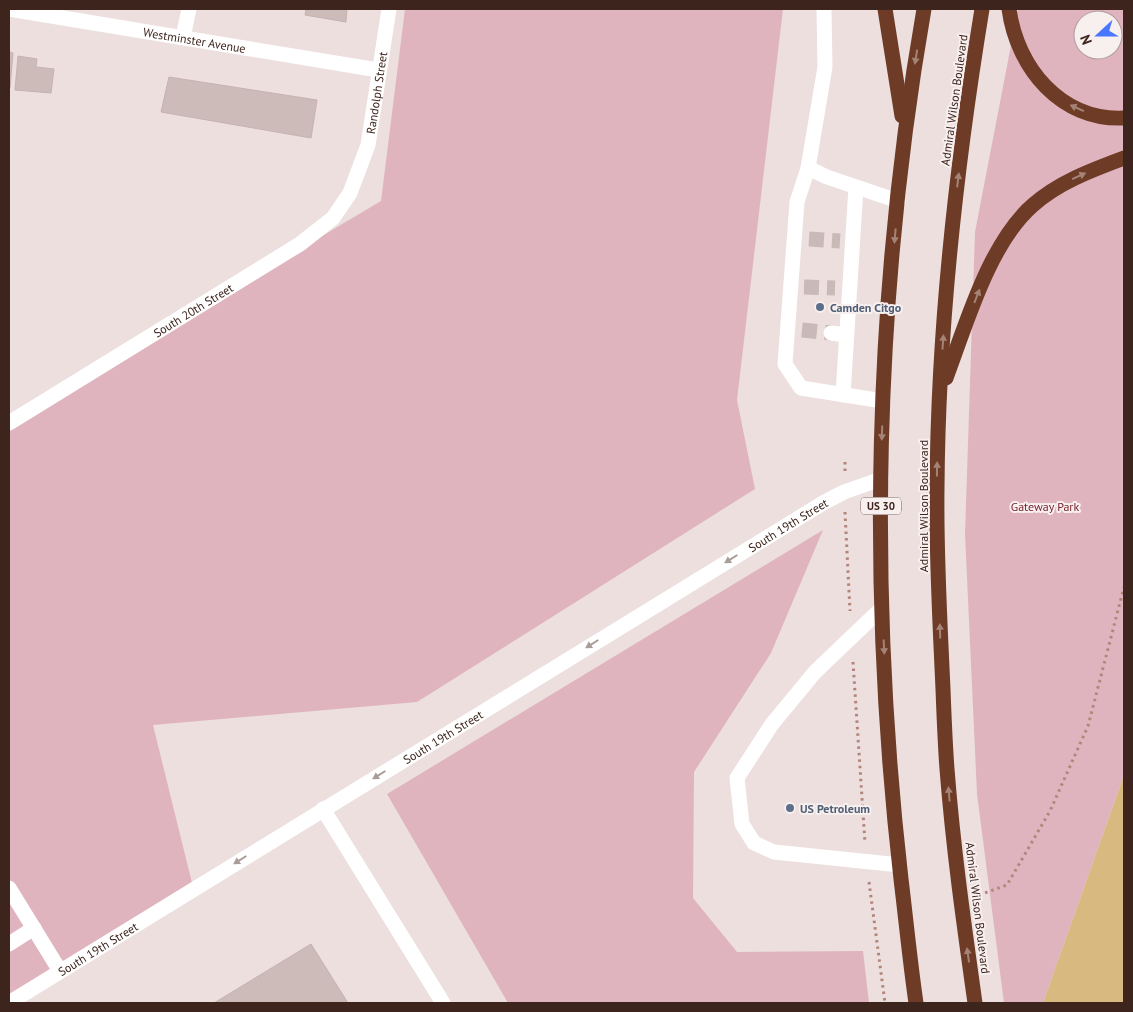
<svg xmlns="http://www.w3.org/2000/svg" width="1133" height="1012" viewBox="0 0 1133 1012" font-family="'PT Sans',sans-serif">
<rect width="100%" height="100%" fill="#ecdfde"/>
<!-- green -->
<g fill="#e0b4be" fill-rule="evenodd">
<polygon points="405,9 783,9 737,400 755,489 417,702 153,725 194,891 9,1003 9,422 381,201"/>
<path d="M1018 9H1124V775L1043 1003H1004L977 794 965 534 975 232ZM1083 20H1113V50H1083Z"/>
<polygon points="823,530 771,653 694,772 693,898 737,952 863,951 869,1003 508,1003 387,794"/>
</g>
<!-- water -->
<polygon fill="#d8b97f" points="1124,775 1124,1003 1043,1003 1123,778"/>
<!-- building -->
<g fill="#cdbbba" stroke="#c6b2b0">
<polygon points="306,9 347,9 346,22 305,15"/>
<polygon points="9,52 13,53 10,88 9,88"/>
<polygon points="18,56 37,59 36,67 54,69 51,93 15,90"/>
<polygon points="169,77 317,100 311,138 161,112"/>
<polygon points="311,944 348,1003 214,1003"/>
</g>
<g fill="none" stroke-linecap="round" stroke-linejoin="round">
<!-- minor-tunnel -->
<g stroke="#c9bab7" stroke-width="15" stroke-dasharray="15 8" stroke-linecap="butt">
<polyline points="809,239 840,241"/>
<polyline points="804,287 835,288"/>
<polyline points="802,330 831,333"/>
</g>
<!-- path -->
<g stroke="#b3857a" stroke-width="3" stroke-dasharray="2.5 4" stroke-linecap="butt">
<polyline points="845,471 845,462"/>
<polyline points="845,512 850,611"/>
<polyline points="853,662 865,843"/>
<polyline points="869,882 885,1003"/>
<polyline points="979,895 1007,885 1050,811 1088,726 1124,587"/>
</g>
<!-- minor -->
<g stroke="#fff" stroke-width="15">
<path id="s1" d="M9 9 378 70"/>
<polyline points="824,9 825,67 808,168 827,177 898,201"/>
<polyline points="183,37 189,9"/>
<polyline points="808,168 797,202 785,364 801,388 883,401"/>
<polyline points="831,333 846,335"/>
<polyline points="843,395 856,187"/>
<path id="s2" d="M9 423 300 244 333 218 350 193 368 145 389 9"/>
<polyline points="882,608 815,672 772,724 737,778 742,824 754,843 774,852 900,865"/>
<polyline points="323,809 443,1003"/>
<polyline points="9,888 60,971"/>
<polyline points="9,944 34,928"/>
<path id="s3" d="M9 1003 823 503 844 492 881 479"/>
</g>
<!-- highway -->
<g stroke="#6d3b26" stroke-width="15">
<polyline points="885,9 902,116"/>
<path d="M1009 9C1017 68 1061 121 1124 118"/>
<path d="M946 378C966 325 989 243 1033 205 1059 182 1092 170 1124 158"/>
<path d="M916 1003C910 962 906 920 901 879 868 590 874 295 924 9"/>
<path d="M975 1003C964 925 953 847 947 769 945 742 944 716 943 689 940 622 936 555 937 488 938 328 956 167 982 9"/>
</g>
</g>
<!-- one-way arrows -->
<defs><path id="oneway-solid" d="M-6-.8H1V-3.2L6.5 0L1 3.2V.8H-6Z" transform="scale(1.25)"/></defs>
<g fill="#a58376">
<use href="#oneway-solid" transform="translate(916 57) rotate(99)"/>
<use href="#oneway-solid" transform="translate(1077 108) rotate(-156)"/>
<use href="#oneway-solid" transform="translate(1079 176) rotate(-24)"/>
<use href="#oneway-solid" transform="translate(958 180) rotate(-83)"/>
<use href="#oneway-solid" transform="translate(895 236) rotate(95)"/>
<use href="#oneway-solid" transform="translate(977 296) rotate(-69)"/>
<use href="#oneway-solid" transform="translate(943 342) rotate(-86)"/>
<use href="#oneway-solid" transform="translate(882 433) rotate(92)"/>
<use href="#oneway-solid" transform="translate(937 469) rotate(-89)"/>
<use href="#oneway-solid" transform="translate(940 631) rotate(-92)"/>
<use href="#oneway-solid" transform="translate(884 647) rotate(87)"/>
<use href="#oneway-solid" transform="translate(949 794) rotate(-95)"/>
<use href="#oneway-solid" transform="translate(968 955) rotate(-98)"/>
</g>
<g fill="#a89d99">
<use href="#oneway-solid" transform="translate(731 559) rotate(148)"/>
<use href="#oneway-solid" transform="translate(592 644) rotate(148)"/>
<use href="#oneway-solid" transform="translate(379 775) rotate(148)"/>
<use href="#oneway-solid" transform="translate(240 860) rotate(148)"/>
</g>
<!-- markers -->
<g fill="#5c6f8a" stroke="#f8efef" stroke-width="2">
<circle cx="820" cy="307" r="5"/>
<circle cx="790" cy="808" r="5"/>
</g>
<g text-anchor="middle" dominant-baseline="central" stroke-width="4" stroke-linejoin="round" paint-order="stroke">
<!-- shield labels -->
<rect fill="#f8efef" stroke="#75625c" stroke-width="1" x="861" y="497.5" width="40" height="17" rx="4"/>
<g font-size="11" font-weight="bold" fill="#3d251d">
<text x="881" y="506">US 30</text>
</g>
<!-- street labels -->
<g font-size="12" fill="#3d251d" stroke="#f8efef">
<text stroke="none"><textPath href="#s1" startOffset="188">Westminster Avenue</textPath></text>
<text stroke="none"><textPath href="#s2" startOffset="518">Randolph Street</textPath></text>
<text transform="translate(954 100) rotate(-82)">Admiral Wilson Boulevard</text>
<text stroke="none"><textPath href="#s2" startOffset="216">South 20th Street</textPath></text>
<text transform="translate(923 506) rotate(-90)">Admiral Wilson Boulevard</text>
<text stroke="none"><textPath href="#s3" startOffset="914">South 19th Street</textPath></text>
<text stroke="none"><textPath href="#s3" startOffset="509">South 19th Street</textPath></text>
<text transform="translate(978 908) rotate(83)">Admiral Wilson Boulevard</text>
<text stroke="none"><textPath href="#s3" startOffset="104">South 19th Street</textPath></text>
</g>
<!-- service labels -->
<g font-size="12" font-weight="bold" fill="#4e5e75" stroke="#f8efef" text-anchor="start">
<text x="830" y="307">Camden Citgo</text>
<text x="800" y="808">US Petroleum</text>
</g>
<!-- park labels -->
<g font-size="12" fill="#79232d" stroke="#f8efef">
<text x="1045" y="506">Gateway Park</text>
</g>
</g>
<!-- border -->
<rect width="1133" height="1012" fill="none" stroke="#3d251d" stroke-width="20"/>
<!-- north arrow -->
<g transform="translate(1098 35) rotate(249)"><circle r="24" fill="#f8efef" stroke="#ad9e9b"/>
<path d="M0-4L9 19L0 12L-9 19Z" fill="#4977ff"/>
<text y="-8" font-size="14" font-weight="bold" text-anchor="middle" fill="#3d251d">N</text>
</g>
</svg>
